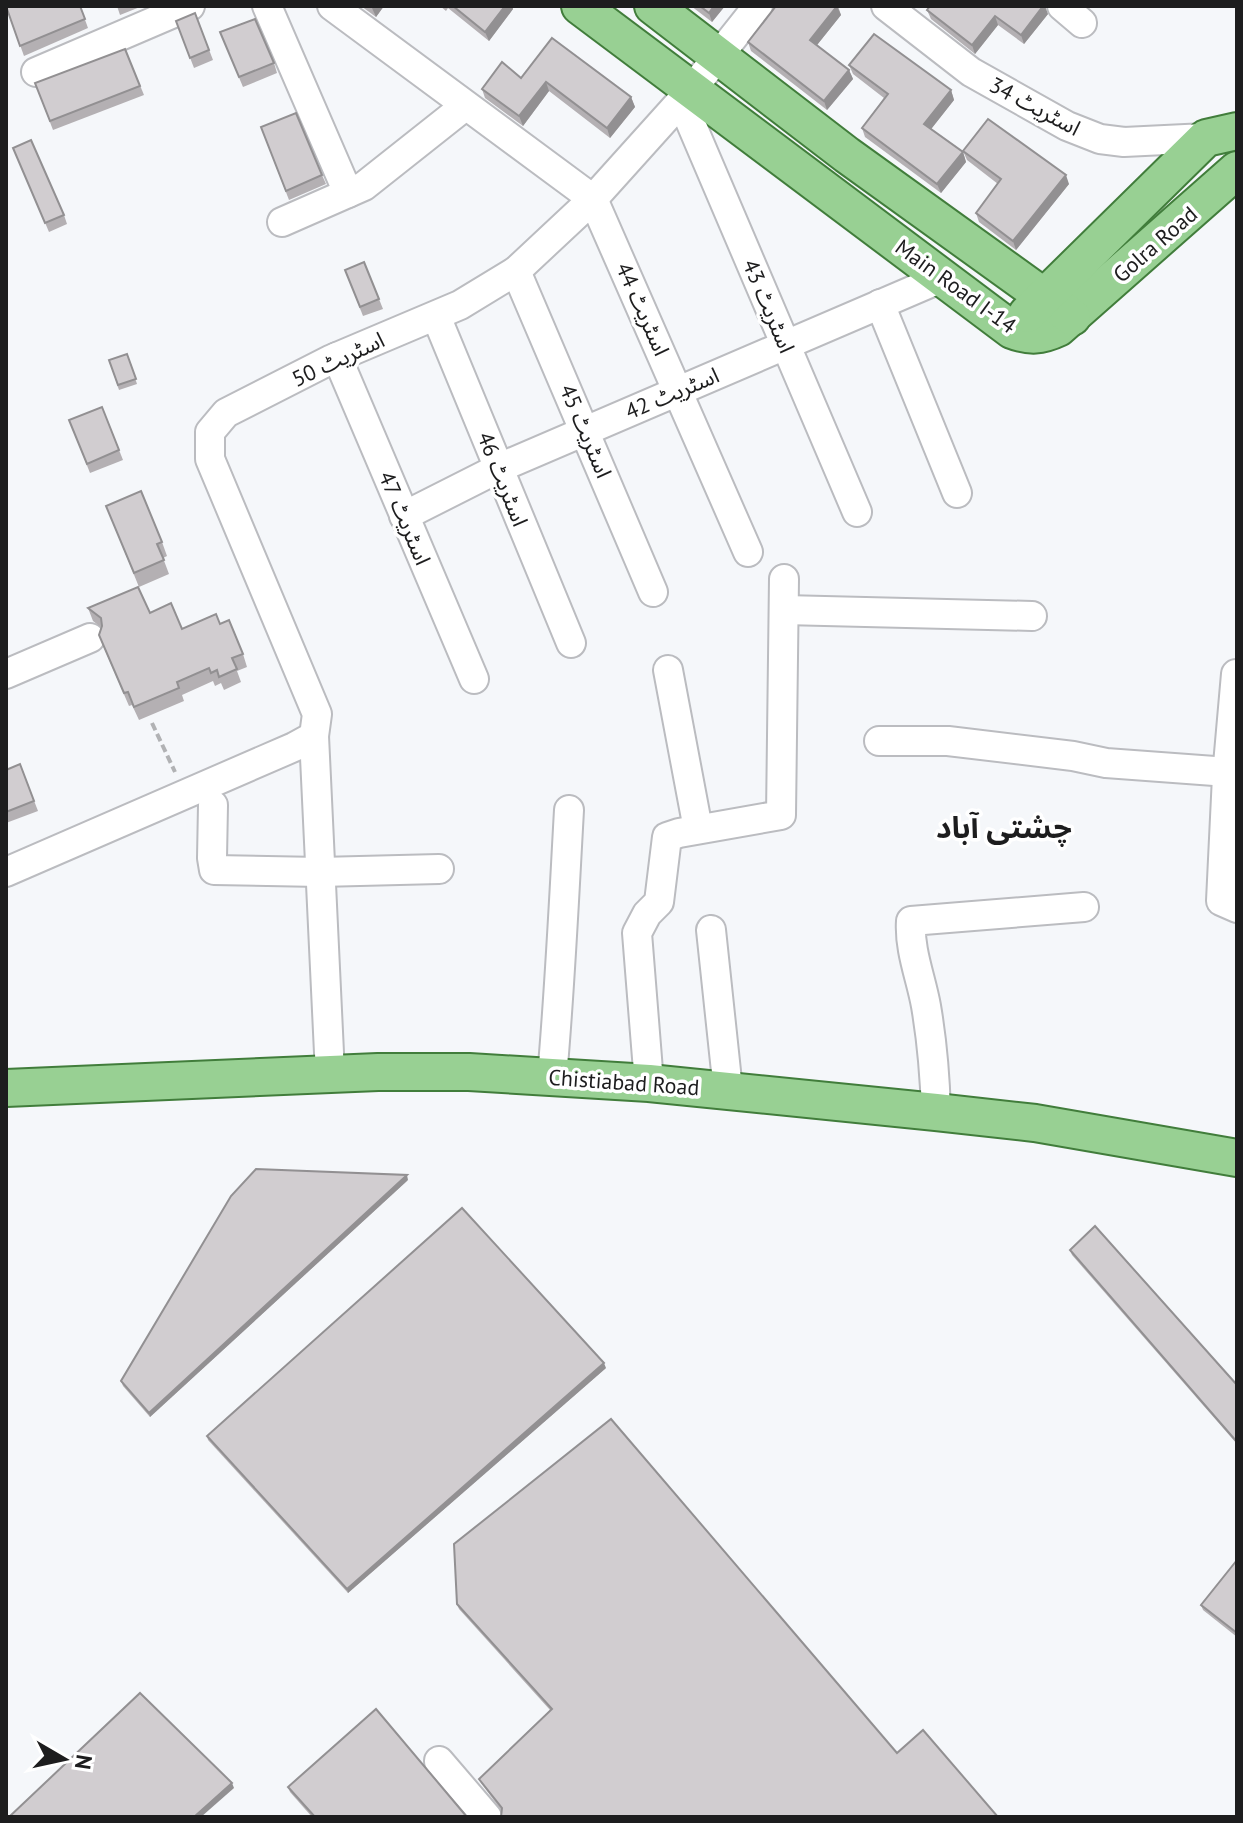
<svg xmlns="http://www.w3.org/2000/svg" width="1243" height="1823" viewBox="0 0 1243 1823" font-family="'PT Sans','Noto Sans Arabic',sans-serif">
<rect width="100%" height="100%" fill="#f5f7fa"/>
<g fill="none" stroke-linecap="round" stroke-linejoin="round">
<!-- minor casing -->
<g stroke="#bbbcc0" stroke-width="32">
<g id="minor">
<polyline points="267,6 348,193"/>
<polyline points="332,6 593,199 748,552"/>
<polyline points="886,6 971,72 1067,126 1100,139 1124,142 1206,138"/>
<polyline points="1062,6 1082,23"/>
<polyline points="36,72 190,6"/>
<polyline points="681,100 857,512"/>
<polyline points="282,222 364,186 465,106"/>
<polyline points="516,271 653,592"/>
<polyline points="880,304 957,493"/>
<polyline points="436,316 571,643"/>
<polyline points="337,357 474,679"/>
<polyline points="404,516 499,468 944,277"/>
<polyline points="784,610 1032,616"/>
<polyline points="668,670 698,829"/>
<polyline points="6,674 90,638"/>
<polyline points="1236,674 1227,776 1221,901 1237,908"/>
<polyline points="314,736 330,1074"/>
<polyline points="879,741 948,741 1073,756 1106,763 1228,772"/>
<polyline points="213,805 212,858 214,870 320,872 439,869"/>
<polyline points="6,872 294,747 314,736 317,714 210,459 210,432 226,413 330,360 460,305 516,271 593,199 692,89 758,6"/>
<polyline points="711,930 728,1090"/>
<path d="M552 1077C560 988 564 899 569 810"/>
<polyline points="649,1083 637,933 647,914 659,902 667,837 679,833 781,815 784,579"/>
<path d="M936 1112C935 1077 932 1041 926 1006 921 978 909 950 911 921L1084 907"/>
<polyline points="439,1761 487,1817"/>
</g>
</g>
<!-- major casing -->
<g stroke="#417d3b" stroke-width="40">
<g id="major">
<path d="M580 6 1012 330C1030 337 1041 336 1058 328L1237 170"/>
<polyline points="653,6 847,155 1072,317"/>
<polyline points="1027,314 1206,138 1237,131"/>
<polyline points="6,1088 378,1072 469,1072 649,1083 936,1112 1035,1123 1237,1158"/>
</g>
</g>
<!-- path -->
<polyline stroke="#b1b2b4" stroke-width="4" stroke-dasharray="8 4" stroke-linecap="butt" points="152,723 175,772"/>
<!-- minor -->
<use href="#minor" stroke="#fff" stroke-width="28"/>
<!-- major -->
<use href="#major" stroke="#98d093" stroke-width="36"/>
</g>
<!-- wall -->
<g fill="#b4b0b3">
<polygon points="6,6 80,6 88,28 24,56"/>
<polygon points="117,6 139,6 140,7 120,15"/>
<polygon points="361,6 384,6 376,17"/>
<polygon points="440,6 512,6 513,9 489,41 448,8 446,11"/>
<polygon points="691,6 725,6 712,22"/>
<polygon points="776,6 838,6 841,15 817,45 849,70 853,79 827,110 751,51 748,42"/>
<polygon points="927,10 1048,14 1024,44 998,25 975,54 931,19"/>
<polygon points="195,13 213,60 194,68 176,21"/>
<polygon points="224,42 274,63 277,73 243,87"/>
<polygon points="125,49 144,95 53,130 35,83"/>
<polygon points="849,65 951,90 954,100 931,129 963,152 966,162 941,193 865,137 862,128 884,98 853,74"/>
<polygon points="521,78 631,97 635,107 610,138 549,91 523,126 485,98 482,89"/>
<polygon points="261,127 322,175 326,184 289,200"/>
<polygon points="13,148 64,215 67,224 49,232"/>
<polygon points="963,151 1069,184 1016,250 979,222 976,213 998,184 967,160"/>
<polygon points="345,270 379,299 383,309 363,316"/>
<polygon points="127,354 137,384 119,390 109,360"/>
<polygon points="102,407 123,460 90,473 69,420"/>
<polygon points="106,506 162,542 167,556 163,558 169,574 139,587"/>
<polygon points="88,608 150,613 182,629 220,624 243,654 247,667 237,671 241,682 224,690 221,683 215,686 213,681 182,695 184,701 139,720 132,705 129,706 104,648 99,635 102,628 93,621"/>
<polygon points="20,764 38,811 6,823 6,770"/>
<polygon points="408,1180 150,1417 123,1386 121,1381"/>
<polygon points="1070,1250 1237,1385 1237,1444 1072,1255"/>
<polygon points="606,1368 348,1593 208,1440 207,1436"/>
<polygon points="1237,1560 1237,1637 1203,1610 1201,1605"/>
<polygon points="457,1604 897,1753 502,1811 481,1783 479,1779 550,1710 459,1609"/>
<polygon points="288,1787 467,1817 312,1817 290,1792"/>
</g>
<!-- shaded-wall -->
<g fill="#929092">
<polygon points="373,6 384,6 376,17 372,8"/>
<polygon points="505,6 512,6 513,9 489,41 485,32"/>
<polygon points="714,6 725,6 712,22 709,13"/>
<polygon points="837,6 841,15 813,50 810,40"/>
<polygon points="1043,6 1045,6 1048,14 1024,44 1021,35"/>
<polygon points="995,16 998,25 975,54 972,45"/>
<polygon points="849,70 853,79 827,110 824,101"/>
<polygon points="546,82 549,91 523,126 519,116"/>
<polygon points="951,90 954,100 928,133 924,124"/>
<polygon points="631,97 635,107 610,138 607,128"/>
<polygon points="963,152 966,162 941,193 937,184"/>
<polygon points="1066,175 1069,184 1016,250 1013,241"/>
<polygon points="407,1175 408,1180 150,1417 149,1413"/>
<polygon points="604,1363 606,1368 348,1593 347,1589"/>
<polygon points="232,1783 234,1788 201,1817 194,1817"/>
</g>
<!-- building -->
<g fill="#d1cdd0" stroke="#929092" stroke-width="2">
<polygon points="6,6 80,6 85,19 20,46"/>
<polygon points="453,6 505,6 485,32"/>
<polygon points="700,6 714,6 709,13"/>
<polygon points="776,6 837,6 810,40 849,70 824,101 748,42"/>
<polygon points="930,6 1043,6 1021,35 995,16 972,45 927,10"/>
<polygon points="195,13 209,50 190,58 176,21"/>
<polygon points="255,19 274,63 239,77 220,32"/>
<polygon points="874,34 951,90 924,124 963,152 937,184 862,128 888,94 849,65"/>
<polygon points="552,38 631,97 607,128 546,82 519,116 482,89 502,62 521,78"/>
<polygon points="125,49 140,86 50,121 35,83"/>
<polygon points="296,113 322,175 286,191 261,127"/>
<polygon points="988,119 1066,175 1013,241 976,213 1001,179 963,151"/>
<polygon points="31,140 64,215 45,223 13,148"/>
<polygon points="364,262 379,299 360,307 345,270"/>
<polygon points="127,354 136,379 118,385 109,360"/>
<polygon points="102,407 119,450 87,464 69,420"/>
<polygon points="141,491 162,542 157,544 164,560 134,573 106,506"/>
<polygon points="138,587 150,613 171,603 182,629 216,614 220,624 229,620 243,654 232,658 237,669 219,677 217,670 211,673 209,668 177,682 179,688 134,707 128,692 124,693 99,635 102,626 101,618 88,608"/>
<polygon points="20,764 34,801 6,812 6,770"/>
<polygon points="256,1169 407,1175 149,1413 121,1381 231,1196"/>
<polygon points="462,1208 604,1363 347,1589 207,1436"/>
<polygon points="1095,1226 1237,1385 1237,1442 1070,1250"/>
<polygon points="611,1419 897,1753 923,1730 998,1817 501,1817 502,1808 479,1779 552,1709 457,1604 454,1544"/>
<polygon points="1237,1560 1237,1633 1201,1605"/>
<polygon points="140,1693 232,1783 194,1817 9,1817"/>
<polygon points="376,1709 467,1817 315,1817 288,1787"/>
</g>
<g text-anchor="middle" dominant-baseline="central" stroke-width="7" stroke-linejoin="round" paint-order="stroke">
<!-- street labels -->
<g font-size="22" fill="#1d1d1e" stroke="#fff">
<text transform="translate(1035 106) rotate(28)">اسٹریٹ 34</text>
<text transform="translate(1155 244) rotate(-41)">Golra Road</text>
<text transform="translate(956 286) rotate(36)">Main Road I-14</text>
<text transform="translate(769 306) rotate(67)">اسٹریٹ 43</text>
<text transform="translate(643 309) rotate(66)">اسٹریٹ 44</text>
<text transform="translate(338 359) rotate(-25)">اسٹریٹ 50</text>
<text transform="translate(672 393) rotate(-23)">اسٹریٹ 42</text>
<text transform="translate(586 431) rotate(67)">اسٹریٹ 45</text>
<text transform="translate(503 479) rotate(68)">اسٹریٹ 46</text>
<text transform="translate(405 518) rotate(67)">اسٹریٹ 47</text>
<text transform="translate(624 1082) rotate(4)">Chistiabad Road</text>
</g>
<!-- district labels -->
<g font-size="30" font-weight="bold" fill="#1d1d1e" stroke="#fff">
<text x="1004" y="826">چشتی آباد</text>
</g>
</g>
<!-- border -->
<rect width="1243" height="1823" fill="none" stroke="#1d1d1e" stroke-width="16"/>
<!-- north arrow -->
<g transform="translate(64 1759) rotate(99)" stroke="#ffffff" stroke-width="6" paint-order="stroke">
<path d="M0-6L14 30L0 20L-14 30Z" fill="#1d1d1e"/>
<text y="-12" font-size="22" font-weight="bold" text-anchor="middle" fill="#1d1d1e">N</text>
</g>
</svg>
